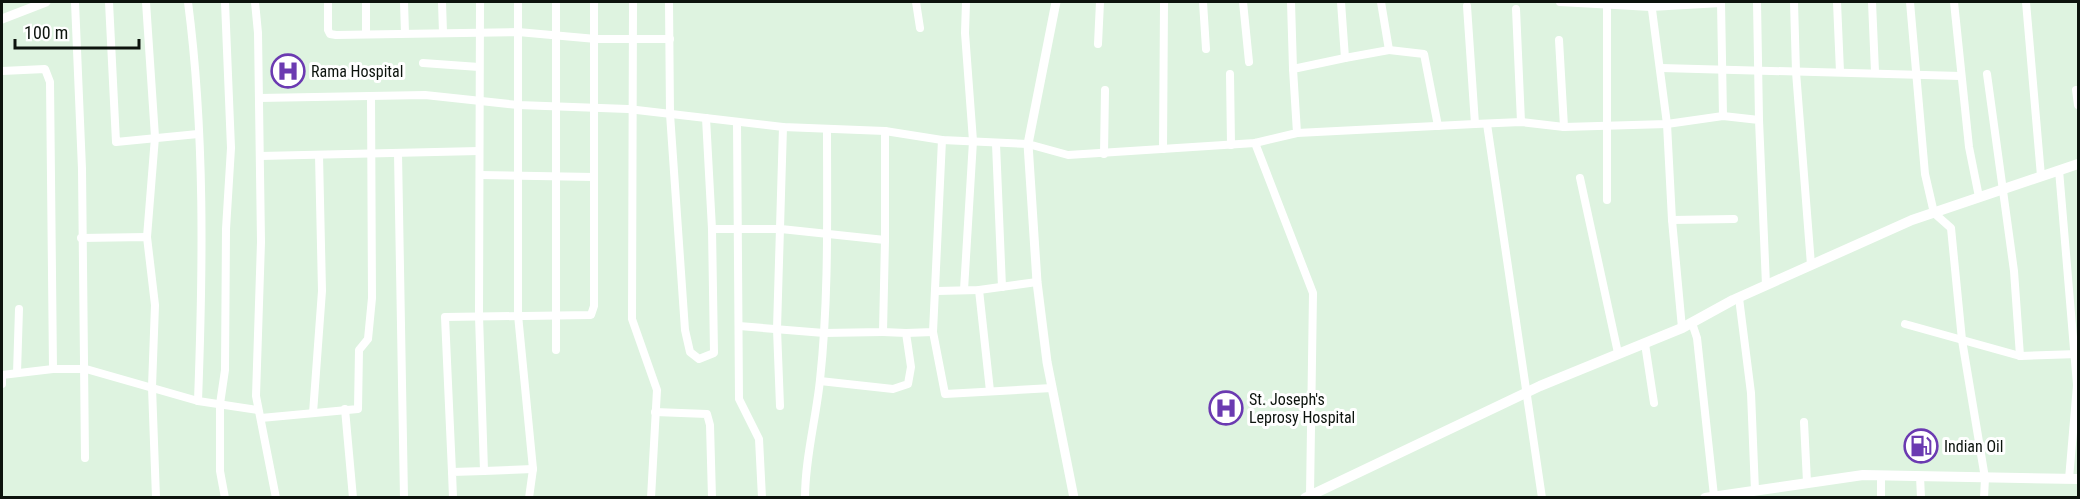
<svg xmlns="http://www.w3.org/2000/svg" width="2080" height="499" viewBox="0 0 2080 499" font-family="'Roboto Condensed',sans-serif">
<rect width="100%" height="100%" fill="#def3e0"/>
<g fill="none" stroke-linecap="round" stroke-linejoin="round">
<!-- minor -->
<g stroke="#fff" stroke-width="8">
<polyline points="75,2 82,169 85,458"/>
<polyline points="109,2 116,142 198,134"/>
<polyline points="146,2 155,137 147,237"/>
<path d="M188 2C205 133 203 268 198 401"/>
<polyline points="225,2 231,148 226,229 225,370 220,404 220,471 225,498"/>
<polyline points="255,2 258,33 261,242 256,396 276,498"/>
<polyline points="328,2 328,30 330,34 336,35 518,32 596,39 670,39"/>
<polyline points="366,2 366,33"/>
<polyline points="404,2 405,33"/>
<polyline points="442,2 443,33"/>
<polyline points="518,2 518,315 533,469 529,498"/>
<polyline points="633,2 632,319 657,390 651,498"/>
<polyline points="669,2 670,114 685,330 690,352 699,359 714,353 712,229 706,118"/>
<polyline points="916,2 920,28"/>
<polyline points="1203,2 1206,49"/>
<polyline points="1243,2 1249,62"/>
<polyline points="1291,2 1293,69"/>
<polyline points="1560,2 1651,7 1721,3"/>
<polyline points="1607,2 1607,200"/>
<polyline points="1651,2 1667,124 1672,220 1682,328"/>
<polyline points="1721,2 1723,116"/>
<polyline points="1757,2 1759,120"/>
<polyline points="1794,2 1796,72 1811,265"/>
<polyline points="1837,2 1840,72"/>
<polyline points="1872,2 1875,72"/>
<polyline points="1910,2 1925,174 1934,213 1951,228 1962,340 1985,478 1984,498"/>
<polyline points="1954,2 1969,147 1979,197"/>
<polyline points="2026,2 2041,176"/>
<polyline points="1516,9 1521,122"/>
<polyline points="1559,40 1564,127"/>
<polyline points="1098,44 1100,2"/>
<polyline points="1389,50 1424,54 1438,126"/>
<polyline points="1345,58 1389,50 1381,2"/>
<polyline points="423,63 479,67"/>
<polyline points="1661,68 1961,76"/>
<polyline points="2,71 45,69 50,82 53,369"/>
<polyline points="1230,74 1231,145"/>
<polyline points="1987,74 2014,271 2020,356"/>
<polyline points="2076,90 2078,105"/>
<polyline points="259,98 425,95 518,105 628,109 783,127 885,131 942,140 1028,144 1068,155 1255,143 1297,133 1293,69 1345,58 1341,2"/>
<polyline points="737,122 739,399 759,439 762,498"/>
<polyline points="1475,124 1521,122 1564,127 1667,124 1723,116 1759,120 1766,285"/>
<polyline points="1487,124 1542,498"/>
<polyline points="1297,133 1475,124 1467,6"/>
<polyline points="1255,143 1313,293 1310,495"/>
<polyline points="996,144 1002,287"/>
<polyline points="1163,149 1164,2"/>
<polyline points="398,153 404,498"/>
<polyline points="1104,154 1105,90"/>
<polyline points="260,156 479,151"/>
<polyline points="2059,170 2077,385 2069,479"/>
<polyline points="480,175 594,177"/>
<polyline points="1580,178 1618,353"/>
<polyline points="1672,220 1734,219"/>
<polyline points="712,229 781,229 885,240 885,131"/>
<polyline points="81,238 147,237 155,305 152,387 156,498"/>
<polyline points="964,290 973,141 965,33 966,2"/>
<polyline points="979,290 990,391"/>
<polyline points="937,291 979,290 1037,282"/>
<polyline points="1739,298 1751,393 1755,491"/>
<polyline points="1692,323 1697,338 1714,496"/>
<polyline points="1905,324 2020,356 2078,354"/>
<polyline points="739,326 824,333 883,332 885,240"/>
<polyline points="933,332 945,394 1052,388"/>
<polyline points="906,333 933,332 942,140"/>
<polyline points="1645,344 1654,403"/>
<polyline points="556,350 556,2"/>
<polyline points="17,373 19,309"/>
<polyline points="2,375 53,369 86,369 198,401 258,410"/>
<polyline points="820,381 893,389 908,384 911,367 906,333 883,332"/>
<polyline points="2,384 2,375"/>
<polyline points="780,406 777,329 783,127"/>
<polyline points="345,409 353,498"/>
<polyline points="655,412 707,414 710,425 712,498"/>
<polyline points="313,413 322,291 319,155"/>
<polyline points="261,418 358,409 359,350 368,339 372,298 371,96"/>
<polyline points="1804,422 1807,482"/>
<polyline points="484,471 533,469"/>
<polyline points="452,472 445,317 591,315 594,306 594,2"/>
<polyline points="1920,476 1921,498"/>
<polyline points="453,498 452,472 484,471 479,316 480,2"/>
<path d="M805 498C805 458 816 419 820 380 829 297 827 212 827 129"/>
<polyline points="1881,498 1881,475"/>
</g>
<!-- tertiary -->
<g stroke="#fff" stroke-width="9">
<polyline points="1056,2 1028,144 1037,282 1047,362 1074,498"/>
<polyline points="2,19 46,2"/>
</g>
<!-- secondary -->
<g stroke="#fff" stroke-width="10">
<polyline points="1305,498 1540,386 1682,328 1733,300 1912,220 2078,164"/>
<polyline points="1705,498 1863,475 2078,479"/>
</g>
</g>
<!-- icons -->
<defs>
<g id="hospital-ring" transform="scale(1.725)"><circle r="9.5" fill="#fff" stroke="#6b3ab1" stroke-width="1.5"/><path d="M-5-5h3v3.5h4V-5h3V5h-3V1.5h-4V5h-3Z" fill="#6b3ab1"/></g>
<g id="fuel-ring" transform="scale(1.725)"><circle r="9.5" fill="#fff" stroke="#6b3ab1" stroke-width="1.5"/><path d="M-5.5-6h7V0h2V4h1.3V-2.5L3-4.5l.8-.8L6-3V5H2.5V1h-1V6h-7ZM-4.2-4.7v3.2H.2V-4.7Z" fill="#6b3ab1"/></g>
</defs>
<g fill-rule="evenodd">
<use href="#hospital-ring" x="288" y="71"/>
<use href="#hospital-ring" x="1226" y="408"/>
<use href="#fuel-ring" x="1921" y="446"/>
</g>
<g text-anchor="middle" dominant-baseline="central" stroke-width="6" stroke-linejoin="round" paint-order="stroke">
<!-- poi labels -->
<g font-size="16" fill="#0c130d" stroke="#fff" text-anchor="start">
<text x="311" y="71">Rama Hospital</text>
<text x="1249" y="399">St. Joseph's<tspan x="1249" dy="18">Leprosy Hospital</tspan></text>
<text x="1944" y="446">Indian Oil</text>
</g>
</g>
<!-- border -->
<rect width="2080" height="499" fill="none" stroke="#0c130d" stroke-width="6"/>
<!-- scale -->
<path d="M15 39v9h124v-9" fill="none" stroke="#0c130d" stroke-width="3"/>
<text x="24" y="39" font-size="18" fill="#0c130d" stroke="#ffffff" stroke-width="4.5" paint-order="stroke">100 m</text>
</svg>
